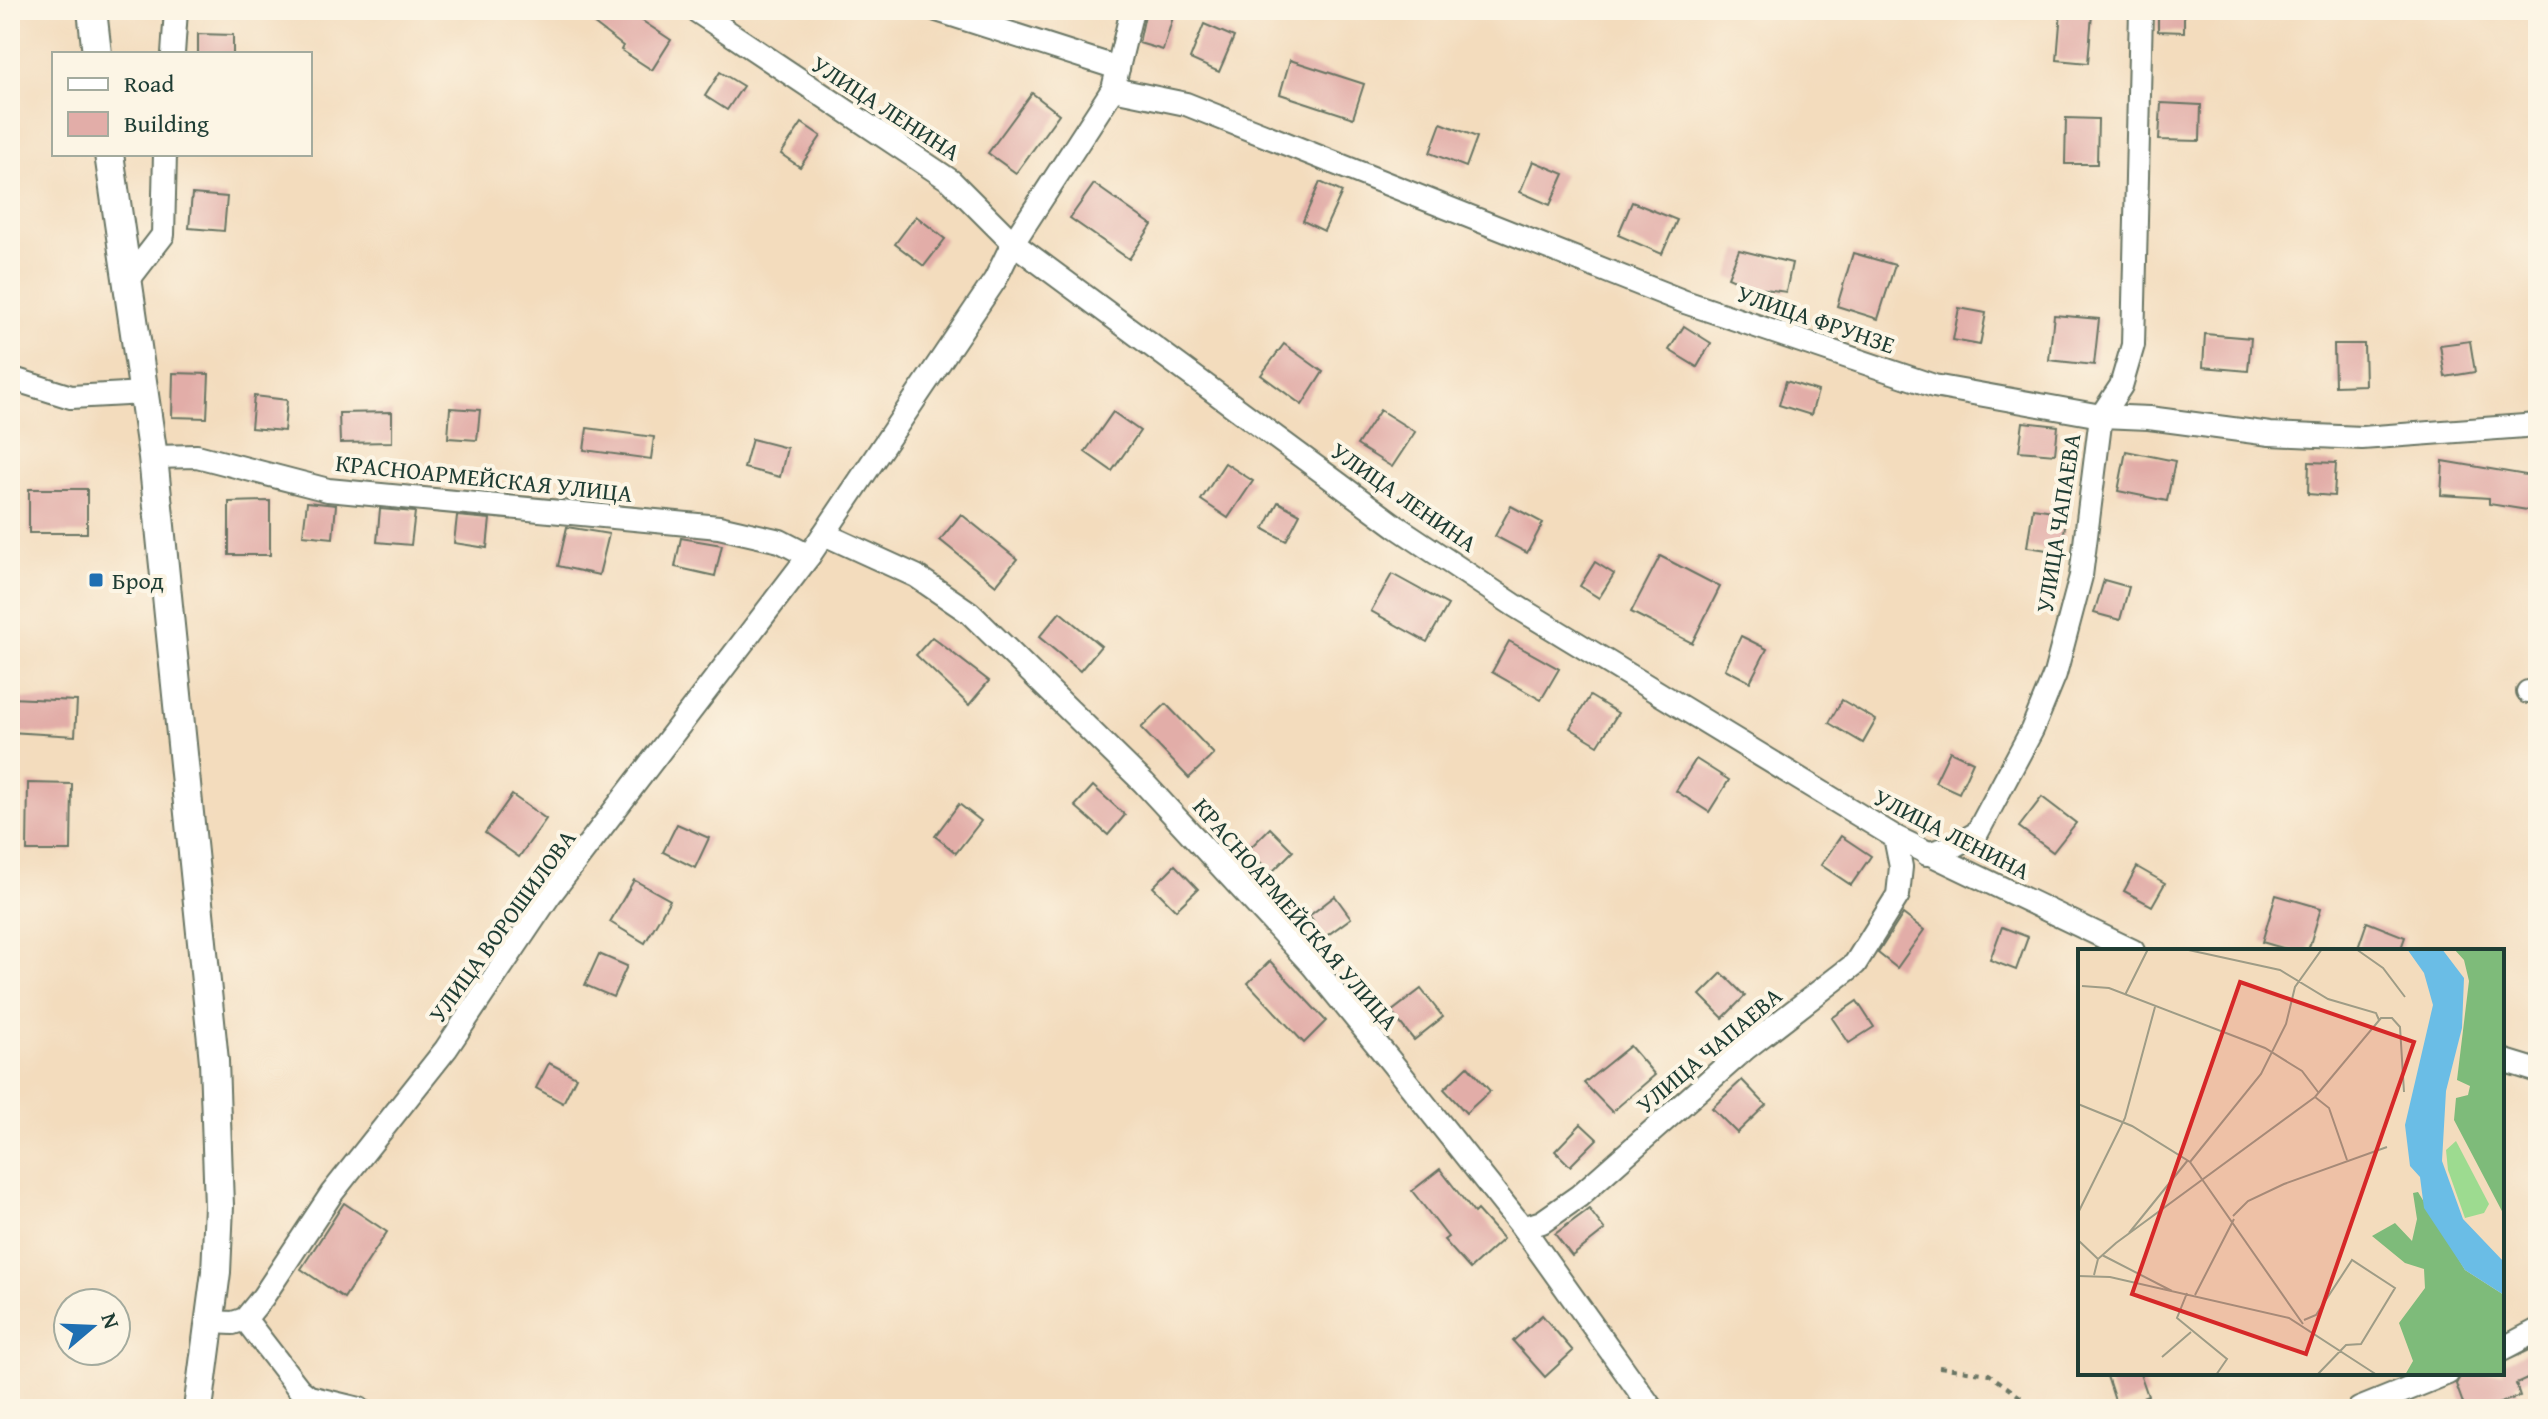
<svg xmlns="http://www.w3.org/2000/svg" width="2548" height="1419" viewBox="0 0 2548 1419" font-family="'Gentium Book Plus',serif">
<rect width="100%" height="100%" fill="#fcf5e5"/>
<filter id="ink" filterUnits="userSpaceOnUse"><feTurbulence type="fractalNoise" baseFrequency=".0125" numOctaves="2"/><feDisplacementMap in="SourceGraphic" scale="16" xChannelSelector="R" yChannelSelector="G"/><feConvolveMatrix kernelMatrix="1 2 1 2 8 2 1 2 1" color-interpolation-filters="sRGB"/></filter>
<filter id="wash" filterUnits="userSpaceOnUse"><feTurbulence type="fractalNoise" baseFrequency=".006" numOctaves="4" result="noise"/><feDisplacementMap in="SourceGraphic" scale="32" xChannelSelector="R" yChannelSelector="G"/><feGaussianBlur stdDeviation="1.8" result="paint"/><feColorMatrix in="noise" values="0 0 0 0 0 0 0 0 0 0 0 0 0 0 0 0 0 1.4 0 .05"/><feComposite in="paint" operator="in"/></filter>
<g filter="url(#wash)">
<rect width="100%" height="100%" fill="#f3dcbd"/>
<g id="blocks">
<!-- building -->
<g fill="#e2ada8">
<polygon points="576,10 626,10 671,40 652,70 621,50 623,46"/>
<polygon points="1146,10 1173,17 1163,50 1139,43"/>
<polygon points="2158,10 2184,10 2184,32 2158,31"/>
<polygon points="2061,11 2092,14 2088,63 2057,60"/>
<polygon points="1204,24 1234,37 1219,72 1190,59"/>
<polygon points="198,34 233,35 233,54 198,54"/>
<polygon points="1290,60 1364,84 1353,118 1280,94"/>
<polygon points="720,72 743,86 727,110 705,96"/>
<polygon points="1032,93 1059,114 1016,173 988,153"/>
<polygon points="2161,103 2201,105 2200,141 2159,140"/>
<polygon points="2066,118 2098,119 2097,164 2065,164"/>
<polygon points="802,123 821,136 800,167 781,154"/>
<polygon points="1441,123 1477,137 1466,167 1430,153"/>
<polygon points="1533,161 1564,174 1550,205 1520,192"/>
<polygon points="1320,182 1342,192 1324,231 1303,221"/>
<polygon points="1094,184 1152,225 1129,259 1070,218"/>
<polygon points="192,194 227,197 224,231 189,228"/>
<polygon points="1632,202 1677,220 1662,254 1618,235"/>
<polygon points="916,216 945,239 924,266 895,244"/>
<polygon points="1739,250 1792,263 1786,292 1751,287 1728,277"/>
<polygon points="1853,253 1895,265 1878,319 1837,306"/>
<polygon points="1959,308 1986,313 1980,345 1953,340"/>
<polygon points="2054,315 2099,319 2094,365 2049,360"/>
<polygon points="1684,326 1711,343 1697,367 1669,350"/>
<polygon points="2205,334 2251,338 2248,371 2203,367"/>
<polygon points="2470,341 2475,372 2445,377 2440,345"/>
<polygon points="1284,344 1323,372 1302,405 1261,375"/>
<polygon points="2334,344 2364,344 2365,385 2335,386"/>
<polygon points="173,373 209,374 207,418 172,417"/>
<polygon points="1786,381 1818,391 1811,415 1779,405"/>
<polygon points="254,396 287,400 284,431 251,428"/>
<polygon points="450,408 480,410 477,440 448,438"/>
<polygon points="1380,410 1415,432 1392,467 1357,445"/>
<polygon points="392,412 392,442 340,443 339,413"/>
<polygon points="1113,412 1140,431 1112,471 1085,452"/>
<polygon points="2023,422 2058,426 2055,454 2019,451"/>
<polygon points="587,428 654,437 651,459 584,450"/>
<polygon points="752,439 787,448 780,477 744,468"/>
<polygon points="2126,451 2175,461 2167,501 2118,491"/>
<polygon points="2443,461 2538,477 2534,511 2489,504 2489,498 2441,495"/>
<polygon points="2309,462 2336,463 2334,496 2308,494"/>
<polygon points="1225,463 1253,481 1228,518 1201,500"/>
<rect x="29" y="489" width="58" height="44"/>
<polygon points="270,501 270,555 229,555 229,502"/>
<polygon points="307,502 336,505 333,538 303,535"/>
<polygon points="1278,502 1300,514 1286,541 1264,529"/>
<polygon points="1511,506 1543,523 1527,553 1495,536"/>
<polygon points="2033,508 2067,513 2061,552 2027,547"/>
<polygon points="380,509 415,512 411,545 377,542"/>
<polygon points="961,514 1017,559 996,585 940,540"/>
<polygon points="457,516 490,519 487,548 454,543"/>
<polygon points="567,527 609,534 599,575 558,566"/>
<polygon points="681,538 722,545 715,576 675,567"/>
<polygon points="1660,556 1720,587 1692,643 1631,612"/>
<polygon points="1595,562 1614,574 1599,598 1580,586"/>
<polygon points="1392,574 1448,605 1427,642 1371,611"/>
<polygon points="2104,580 2129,587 2120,620 2094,613"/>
<polygon points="1060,612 1101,646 1080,671 1039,637"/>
<polygon points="1741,636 1767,649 1750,682 1725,669"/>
<polygon points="932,637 989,681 969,705 916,655"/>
<polygon points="1509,641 1559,669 1541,700 1492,672"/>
<polygon points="1590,696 1618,713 1598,745 1570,728"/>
<polygon points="10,698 77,701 75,736 10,732"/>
<polygon points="1842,700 1876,720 1863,743 1829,723"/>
<polygon points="1166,704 1214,754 1189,778 1141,728"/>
<polygon points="1950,751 1973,762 1959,793 1935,782"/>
<polygon points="1696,759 1729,780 1709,812 1676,791"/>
<polygon points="28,783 72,784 71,851 27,851"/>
<polygon points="1093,786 1125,815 1108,835 1075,806"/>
<polygon points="512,795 546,819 519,857 485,833"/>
<polygon points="2042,797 2076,823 2053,852 2019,827"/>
<polygon points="959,804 981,821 956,853 935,836"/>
<polygon points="677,824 709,838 695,868 663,852"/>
<polygon points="1270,828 1293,851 1271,873 1248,850"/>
<polygon points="1841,836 1871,856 1851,885 1821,865"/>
<polygon points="1175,865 1198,889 1176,910 1153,887"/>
<polygon points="2137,867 2165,883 2152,906 2124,891"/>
<polygon points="634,880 670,900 645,943 610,922"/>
<polygon points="2276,895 2321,908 2308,951 2293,951 2262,942"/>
<polygon points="1335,896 1351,918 1325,937 1309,916"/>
<polygon points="1903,914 1924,930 1897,968 1878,953"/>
<polygon points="2367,922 2405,937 2400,951 2357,951"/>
<polygon points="2002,927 2028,937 2016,970 1990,960"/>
<polygon points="599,954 627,966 613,997 585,985"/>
<polygon points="1270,961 1326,1021 1304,1043 1248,983"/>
<polygon points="1722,973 1745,996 1723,1018 1700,995"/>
<polygon points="1421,989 1443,1017 1414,1040 1391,1012"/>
<polygon points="1857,1001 1874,1027 1849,1043 1832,1018"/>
<polygon points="1630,1046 1655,1075 1612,1112 1584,1083"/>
<polygon points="549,1063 576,1077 563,1103 536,1088"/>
<polygon points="1468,1066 1490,1091 1466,1113 1444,1089"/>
<polygon points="1742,1080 1766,1105 1737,1133 1712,1108"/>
<polygon points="1581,1124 1597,1139 1570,1166 1555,1151"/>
<polygon points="1440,1169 1474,1213 1477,1210 1503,1239 1470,1269 1444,1240 1448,1237 1412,1191"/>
<polygon points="344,1203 387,1232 344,1298 301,1269"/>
<polygon points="1589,1209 1605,1230 1572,1256 1555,1234"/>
<polygon points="1542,1315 1573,1351 1545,1377 1513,1341"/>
<polygon points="2538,1346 2538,1374 2516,1384 2520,1396 2484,1409 2465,1409 2456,1384 2462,1373 2502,1373 2502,1363"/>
<polygon points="2106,1373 2140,1373 2148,1396 2117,1407"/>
</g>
</g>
</g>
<g filter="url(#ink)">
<use href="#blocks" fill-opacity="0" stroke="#697564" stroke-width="2"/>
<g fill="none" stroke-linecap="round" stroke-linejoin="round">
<!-- minor casing -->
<g stroke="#697564" stroke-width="26">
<g id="minor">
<polyline points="695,10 951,181 1013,243 1397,527 1514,605 1895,837 2133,951"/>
<polyline points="937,10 1118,68"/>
<polyline points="173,54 176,10"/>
<polyline points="1113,89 1186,104 1685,302 1934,386 2101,416 2149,418 2270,434 2362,438 2538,425"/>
<polyline points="126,283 163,235 165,154"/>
<polyline points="10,378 71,397 144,393"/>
<polyline points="153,457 197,456 328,490 719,527 780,541 809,556"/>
<polyline points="824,534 916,576 970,613 1144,783 1313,966 1392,1063 1523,1228 1652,1409"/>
<polyline points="2528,692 2538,692"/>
<polyline points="1927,854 1954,846 1977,833 2032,730 2055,674 2081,576 2101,416 2121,386 2133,345 2141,10"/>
<polyline points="2502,1060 2538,1071"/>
<polyline points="1523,1228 1542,1222 1579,1196 1745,1049 1855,964 1898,895 1901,867 1895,837"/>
<polyline points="245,1319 299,1389 309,1397 359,1409"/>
<polyline points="210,1322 233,1323 245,1319 263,1297 332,1193 446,1049 549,896 809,556 995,280 1013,243 1113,89 1132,10"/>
<polyline points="2502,1349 2538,1330"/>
<polyline points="2359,1409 2448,1373"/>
</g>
</g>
<!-- major casing -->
<g stroke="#697564" stroke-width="32">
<g id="major">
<polyline points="92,10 97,54"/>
<polyline points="109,154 153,457 214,1061 219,1206 216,1272 198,1409"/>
</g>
</g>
<!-- path -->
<polyline stroke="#697564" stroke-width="4" stroke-dasharray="6 6" stroke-linecap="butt" points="1939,1367 1989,1374 2037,1409"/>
<!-- minor -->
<use href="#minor" stroke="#fff" stroke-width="22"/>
<!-- major -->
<use href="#major" stroke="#fff" stroke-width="28"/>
</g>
</g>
<!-- markers -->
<rect fill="#1f6fb2" stroke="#fcf5e5" stroke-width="3" x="88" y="572" width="16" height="16" rx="4"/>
<g text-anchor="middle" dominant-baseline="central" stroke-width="8" stroke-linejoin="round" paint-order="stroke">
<!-- street labels -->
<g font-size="24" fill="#1f3d34" stroke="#fcf5e5">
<text transform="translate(886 108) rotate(33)">УЛИЦА ЛЕНИНА</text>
<text transform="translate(1816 319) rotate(19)">УЛИЦА ФРУНЗЕ</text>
<text transform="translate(484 478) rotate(6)">КРАСНОАРМЕЙСКАЯ УЛИЦА</text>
<text transform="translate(1404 497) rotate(35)">УЛИЦА ЛЕНИНА</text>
<text transform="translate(2058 523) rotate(-81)">УЛИЦА ЧАПАЕВА</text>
<text transform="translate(1952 834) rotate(27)">УЛИЦА ЛЕНИНА</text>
<text transform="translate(1296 914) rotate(49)">КРАСНОАРМЕЙСКАЯ УЛИЦА</text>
<text transform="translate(502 926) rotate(-54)">УЛИЦА ВОРОШИЛОВА</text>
<text transform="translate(1709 1050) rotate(-40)">УЛИЦА ЧАПАЕВА</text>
</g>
<!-- poi labels -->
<g font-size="24" fill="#1f3d34" stroke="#fcf5e5" text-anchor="start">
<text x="112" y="580">Брод</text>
</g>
</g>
<!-- overview -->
<g transform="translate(2078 949)">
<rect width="426" height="426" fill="#f3dcbd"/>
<path d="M378 192 411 255 406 264 387 269 370 221 368 201Z" fill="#9ddb90"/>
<path d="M376 0H426V266L376 171 378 149 390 146 392 137 379 131 391 32 386 11ZM340 243 387 321 426 346V426H327L335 412 321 374 347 339 346 320 327 314 294 287 317 274 334 292 339 270 335 244Z" fill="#7ebb7a"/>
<path d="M329 0H364L386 29 384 79 368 142 364 212 385 270 426 313V346L387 321 346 259 342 228 332 217 327 176 355 56 346 24Z" fill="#6abde6"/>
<path fill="none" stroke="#9e9c86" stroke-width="2" d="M106 0 202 21 250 50 298 64 301 71M278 0 305 19 327 48M4 37 31 39 187 99 224 122 240 143M47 46 70 0M237 148 251 159 269 211M0 155 54 177 112 213 225 375M112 213 183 125 208 75 217 38 244 0M0 264 47 169 77 58M155 267 170 252 206 235 309 198M51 284 110 211M0 291 20 310M24 306 94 342M16 326 20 310 38 294 237 148 303 69H314L322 78 326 143M0 327 32 328 211 369 299 426M109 344 99 369 149 410 138 426M117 346 156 270M226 371 238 366 274 311 317 339 283 395 268 396 239 426M84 408 113 383"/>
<path fill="#d62828" fill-opacity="0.15" stroke="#d62828" stroke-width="4" d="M162 33 336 93 228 405 54 345Z"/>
<rect width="426" height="426" fill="none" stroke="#1f3d34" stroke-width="4"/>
</g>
<!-- margin -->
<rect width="2548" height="1419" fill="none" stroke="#fcf5e5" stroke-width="40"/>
<!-- legend -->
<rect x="52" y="52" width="260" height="104" fill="#fcf5e5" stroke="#a4ab9e" stroke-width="2"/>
<rect x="68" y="78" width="40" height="12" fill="#ffffff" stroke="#a4ab9e" stroke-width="2"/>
<text x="124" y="92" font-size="24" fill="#1f3d34">Road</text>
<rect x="68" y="112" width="40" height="24" fill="#e2ada8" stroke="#a4ab9e" stroke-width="2"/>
<text x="124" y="132" font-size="24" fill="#1f3d34">Building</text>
<!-- north arrow -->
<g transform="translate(92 1327) rotate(71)"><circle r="38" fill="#fcf5e5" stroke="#a4ab9e" stroke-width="2"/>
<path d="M0-6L14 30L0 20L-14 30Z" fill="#1f6fb2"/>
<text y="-12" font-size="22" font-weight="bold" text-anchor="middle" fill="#1f3d34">N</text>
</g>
</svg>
